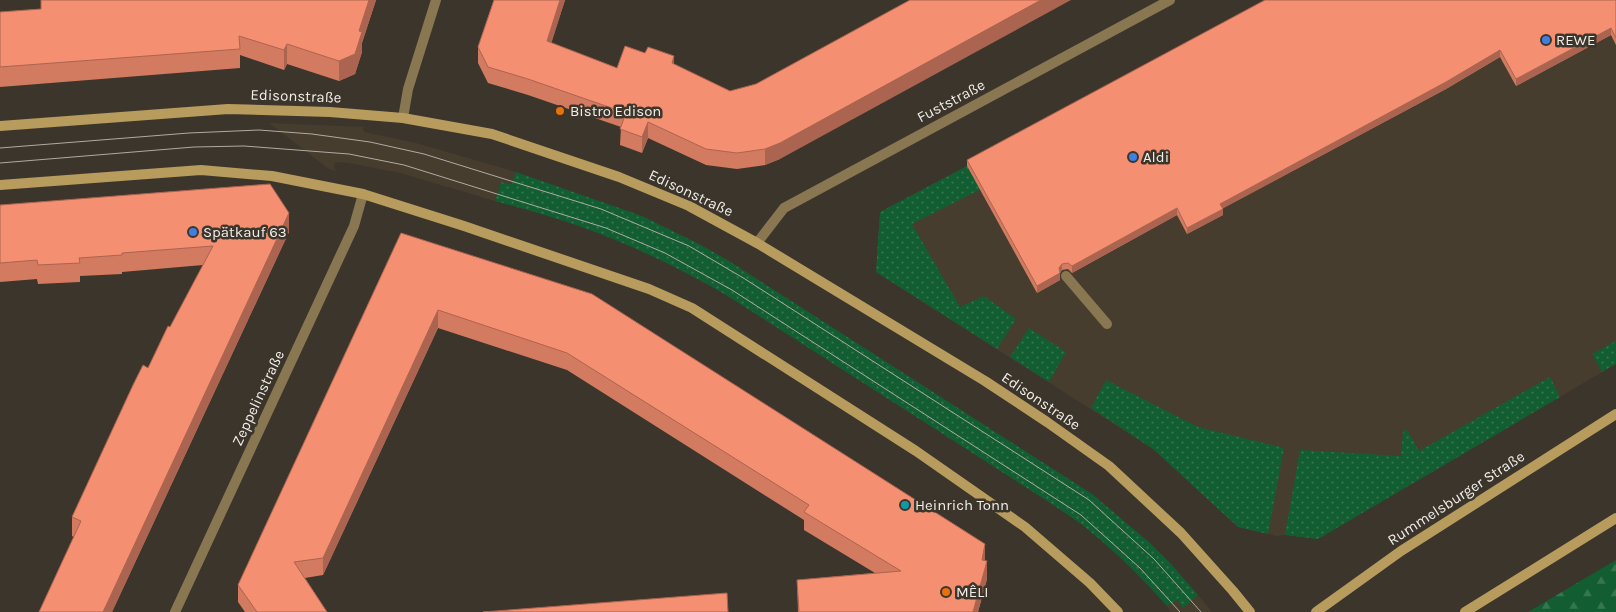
<svg xmlns="http://www.w3.org/2000/svg" width="1616" height="612" viewBox="0 0 1616 612" font-family="Karla,sans-serif">
<defs>
<pattern id="grass-dots" width="8" height="8" patternUnits="userSpaceOnUse" patternTransform="scale(1.25)"><rect width="8" height="8" fill="#125d32"/><path d="M2 2h.1M6 6h.1" fill="none" stroke="#357550" stroke-width="1.8" stroke-linecap="round"/></pattern>
<pattern id="forest-firs" width="22" height="20" patternUnits="userSpaceOnUse" patternTransform="scale(1.25)"><rect width="22" height="20" fill="#125d32"/><path d="M5 1l3.5 6h-7zM16 11l3.5 6h-7z" fill="#357550"/></pattern>
</defs>
<rect width="100%" height="100%" fill="#3b352c"/>
<!-- built -->
<g fill="#473d2e">
<polygon points="1616,0 1616,364 1318,539 1285,535 1277,536 1238,527 1153,449 876,272 880,212 967,166"/>
<polygon points="269,123 365,127 363,128 364,132 416,143 516,172 512,184 501,182 495,201 400,173 349,163 335,162 334,168 337,171 329,169"/>
<polygon points="1198,595 1212,612 1171,612 1167,606 1177,600 1183,607"/>
</g>
<!-- grass -->
<g fill="url(#grass-dots)">
<polygon points="967,166 981,189 912,224 960,307 984,296 1016,319 997,349 876,272 880,212"/>
<path d="M516 172 642 216 699 244 729 261 1092 494 1150 543 1171 564 1198 595 1183 608 1177 600 1167 606C1142 578 1116 552 1086 528 1072 517 1056 507 1041 497L726 295C690 274 652 255 613 239 574 223 535 212 495 201L501 182 512 184Z"/>
<polygon points="1029,328 1066,352 1049,382 1010,357"/>
<polygon points="1616,341 1616,364 1602,372 1592,354"/>
<polygon points="1550,377 1560,397 1318,539 1285,535 1300,450 1401,456 1403,431 1407,430 1419,451"/>
<polygon points="1106,380 1198,427 1284,448 1268,534 1238,527 1153,449 1091,408"/>
</g>
<!-- forest -->
<polygon fill="url(#forest-firs)" points="1616,560 1616,612 1528,612"/>
<g fill="none" stroke-linecap="round" stroke-linejoin="round">
<!-- lane -->
<polyline stroke="#897751" stroke-width="10" points="1066,276 1107,324"/>
<!-- street -->
<g stroke="#897751" stroke-width="10">
<polyline points="403,118 408,89 436,0"/>
<polyline points="757,243 784,208 1170,0"/>
<polyline points="175,612 354,226 363,194"/>
</g>
<!-- secondary -->
<g stroke="#b89c5d" stroke-width="10">
<polyline points="0,126 228,109 330,112 403,118 492,134 619,177 689,206 757,243 985,381 1047,422 1109,466 1181,533 1233,591 1250,612"/>
<polyline points="0,185 201,170 272,176 363,194 464,226 649,289 692,308 916,451 1025,527 1090,583 1118,612"/>
<polyline points="1316,612 1401,551 1616,414"/>
<polyline points="1465,612 1616,518"/>
</g>
<!-- tram -->
<g stroke="#afaba4" stroke-width="1">
<polyline points="0,148 189,133 259,130 312,134 370,142 424,154 601,209 689,246 745,279 1089,500 1154,559 1201,612"/>
<polyline points="0,163 194,147 244,146 349,154 404,165 606,228 665,253 732,290 1081,515 1140,568 1180,612"/>
</g>
</g>
<!-- wall -->
<g fill="#d27b61">
<polygon points="41,0 376,0 362,43 362,52 355,74 339,81 287,64 284,70 240,55 240,68 0,87 0,12 41,9"/>
<polygon points="494,0 565,0 551,43 617,68 674,65 780,159 765,165 737,169 706,165 648,138 642,153 620,145 621,127 528,95 488,83 478,63 478,47"/>
<polygon points="1616,0 1616,45 1611,35 1516,86 1500,57 1446,89 1223,208 1223,215 1187,234 1177,215 1072,273 1068,269 1062,270 1060,273 1060,280 1037,293 967,166 967,160"/>
<polygon points="0,205 289,232 112,612 39,612 74,537 72,536 72,517 148,368 170,327 203,265 122,272 122,274 80,276 80,282 38,284 37,279 0,282"/>
<polygon points="401,233 985,561 987,579 978,612 798,612 797,580 875,573 804,530 804,520 567,370 438,328 323,575 305,578 327,612 245,612 238,602 238,585"/>
</g>
<!-- shaded-wall -->
<g fill="#ab644f">
<polygon points="369,0 376,0 362,43 362,52 355,74 339,81 339,61 359,31"/>
<polygon points="560,0 565,0 547,57 547,41"/>
<polygon points="1041,0 1071,0 780,159 765,165 765,149"/>
<polygon points="1611,28 1611,35 1516,86 1516,79"/>
<polygon points="287,44 287,64 284,70 284,50"/>
<polygon points="1500,50 1500,57 1446,89 1220,210 1220,204"/>
<polygon points="674,56 674,73 672,63"/>
<polygon points="648,122 648,138 642,153 642,137"/>
<polygon points="1177,208 1177,215 1072,273 1072,266"/>
<polygon points="1223,209 1223,215 1187,234 1187,228"/>
<polygon points="289,213 289,232 112,612 103,612"/>
<polygon points="1062,264 1062,270 1060,273 1060,280 1037,293 1037,286 1059,268"/>
<polygon points="438,310 438,328 323,575 323,558"/>
<polygon points="985,544 985,562 982,560"/>
<polygon points="987,561 987,579 978,612 973,612"/>
</g>
<!-- building -->
<g fill="#f48f71" stroke="#ab644f">
<polygon points="41,0 369,0 359,31 362,32 355,54 339,61 287,44 284,50 239,36 240,49 0,67 0,12 41,9"/>
<polygon points="494,0 560,0 547,41 617,68 625,46 645,53 648,47 674,56 672,63 730,91 756,84 910,0 1041,0 780,143 765,149 737,153 706,149 648,122 642,137 620,129 626,113 528,79 488,67 478,47"/>
<polygon points="1265,0 1616,0 1616,38 1611,28 1516,79 1500,50 1446,82 1220,204 1223,209 1187,228 1177,208 1072,266 1068,263 1062,264 1059,268 1060,273 1037,286 967,160"/>
<polygon points="270,184 289,213 103,612 39,612 81,521 72,517 133,385 143,365 148,368 168,326 170,327 213,246 122,253 122,255 79,258 80,263 38,265 37,260 0,263 0,205"/>
<polygon points="401,233 592,294 985,544 982,560 987,561 973,612 799,612 797,580 901,571 804,512 809,505 567,353 438,310 323,558 294,562 327,612 257,612 238,585"/>
<polygon points="727,593 728,612 483,612"/>
</g>
<!-- markers -->
<g fill="#3f7fe0" stroke="#3b352c" stroke-width="2">
<circle cx="1546" cy="40" r="5"/>
<circle cx="1133" cy="157" r="5"/>
<circle cx="193" cy="232" r="5"/>
</g>
<g fill="#e8710a" stroke="#3b352c" stroke-width="2">
<circle cx="560" cy="111" r="5"/>
<circle cx="946" cy="592" r="5"/>
</g>
<circle fill="#0f9aa8" stroke="#3b352c" stroke-width="2" cx="905" cy="505" r="5"/>
<g text-anchor="middle" dominant-baseline="central" stroke-width="5" stroke-linejoin="round" paint-order="stroke">
<!-- poi labels -->
<g font-size="15" fill="#f1ede7" stroke="#3b352c" text-anchor="start">
<text x="1556" y="40">REWE</text>
<text x="570" y="111">Bistro Edison</text>
<text x="1143" y="157">Aldi</text>
<text x="203" y="232">Spätkauf 63</text>
<text x="915" y="505">Heinrich Tonn</text>
<text x="956" y="592">MÊLI</text>
</g>
<!-- street labels -->
<g font-size="15" fill="#f1ede7" stroke="#3b352c">
<text transform="translate(296 96) rotate(2)">Edisonstraße</text>
<text transform="translate(951 101) rotate(-28)">Fuststraße</text>
<text transform="translate(691 193) rotate(25)">Edisonstraße</text>
<text transform="translate(258 398) rotate(-65)">Zeppelinstraße</text>
<text transform="translate(1041 401) rotate(34)">Edisonstraße</text>
<text transform="translate(1456 498) rotate(-33)">Rummelsburger Straße</text>
</g>
</g>
</svg>
